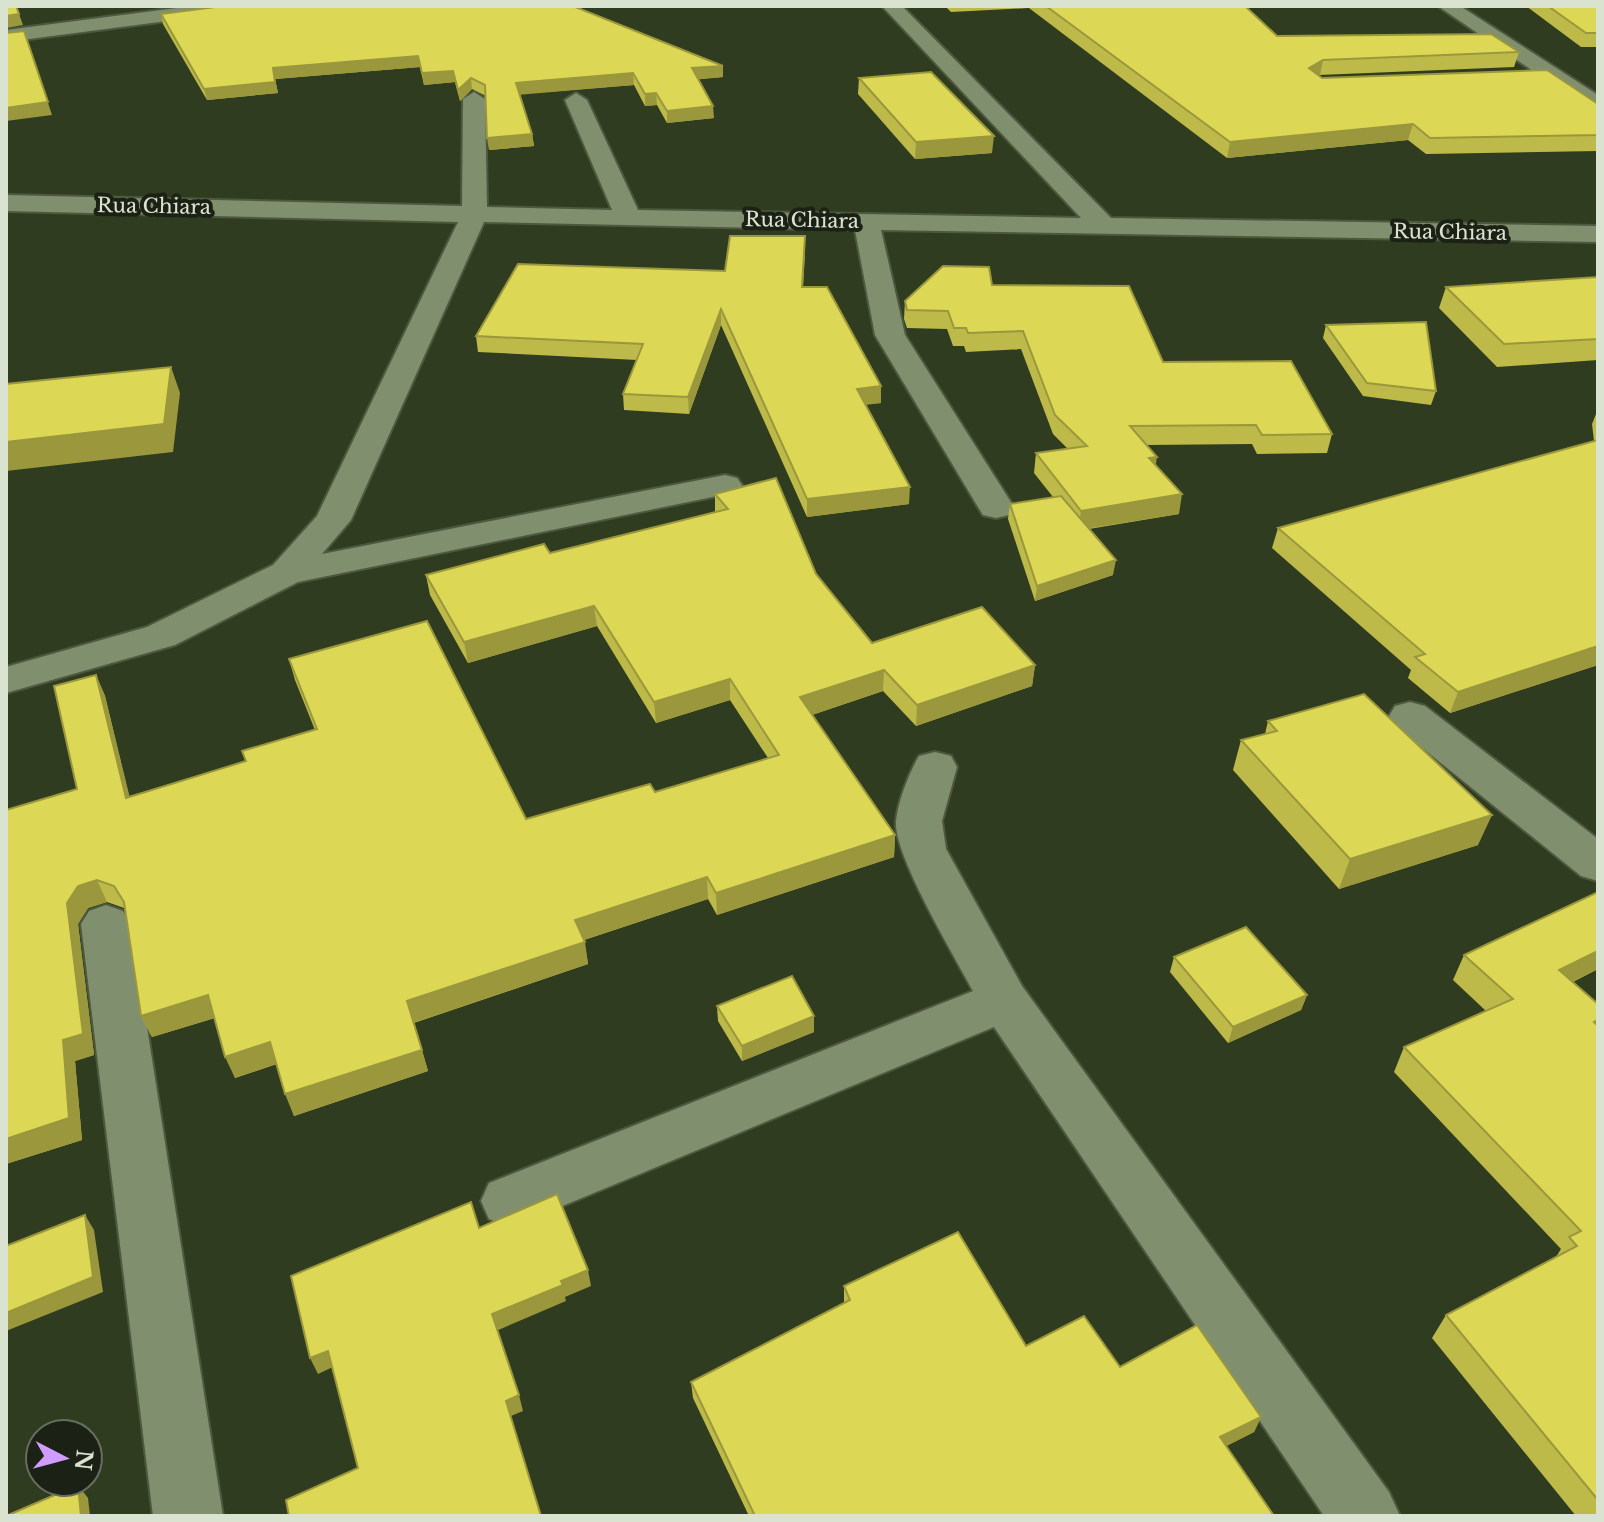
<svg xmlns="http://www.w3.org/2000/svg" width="1604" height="1522" viewBox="0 0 1604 1522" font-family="'Libre Baskerville',serif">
<rect width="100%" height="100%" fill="#303c1f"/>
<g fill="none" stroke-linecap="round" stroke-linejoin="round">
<!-- minor casing -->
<g stroke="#4e583f" stroke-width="4">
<g id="minor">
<polygon points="192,6 245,6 236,12 6,42 6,30"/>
<polygon points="882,6 902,6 1111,218 1598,226 1598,242 881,230 905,335 1014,507 1009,515 996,518 983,515 978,507 875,335 855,230 484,222 351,520 322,554 725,475 737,478 742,485 737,492 298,582 175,645 6,693 6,667 147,627 273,565 317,516 458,222 6,211 6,195 462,206 463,99 474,92 485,99 487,207 612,210 565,100 576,93 587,100 638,210 1081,218"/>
<polygon points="1438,6 1460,6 1598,95 1598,112 1590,110"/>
<polygon points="1410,702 1425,706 1598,839 1598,881 1581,876 1395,726 1389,716 1395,706"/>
<path d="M935 752 951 756 957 767 942 821 946 849 1022 986 1389 1492 1400 1516H1324L994 1027 531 1219 510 1227 489 1219 481 1201 489 1183 973 991C955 957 893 854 896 821 898 801 909 773 919 756Z"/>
<polygon points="106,905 123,911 131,924 223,1516 153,1516 81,924 89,911"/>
</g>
</g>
<!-- minor -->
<use href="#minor" fill="#808f6e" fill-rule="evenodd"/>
</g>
<!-- wall -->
<g fill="#bdba49">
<polygon points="945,6 1245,6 1277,36 1519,52 1514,67 1319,75 1322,78 1598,104 1598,151 1426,154 1408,140 1227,158 1029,8 951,12"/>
<polygon points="1526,6 1598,6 1598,47 1581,47"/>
<polygon points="161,14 723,77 698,79 714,118 667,123 657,105 645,106 634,85 520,94 532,134 534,146 489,150 486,96 472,89 460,101 455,82 424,85 420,67 275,79 278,93 207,100 163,24"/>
<polygon points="859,78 992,153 915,159 858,94"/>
<polygon points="805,252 803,287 881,403 866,404 909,504 807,517 721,325 689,414 624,410 623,394 637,360 478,352 476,336"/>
<polygon points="1598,277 1598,360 1497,367 1439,308 1446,287"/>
<polygon points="992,285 1163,362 1332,434 1327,453 1257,454 1252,444 1147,445 1179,514 1089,529 1113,575 1035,601 1008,519 1010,504 1053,497 1034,473 1036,453 1068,449 1053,434 1021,349 966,352 964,346 953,346 947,329 907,328 904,319 905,301"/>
<polygon points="1326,325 1436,391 1431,405 1363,396 1323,338"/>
<polygon points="1598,409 1598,665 1450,713 1408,678 1411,670 1272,548 1278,528 1594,441 1592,424"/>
<polygon points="715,494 816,574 872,643 1035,665 1032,686 916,726 883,691 812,715 895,835 894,857 717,915 708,899 584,940 588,964 414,1023 428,1071 294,1116 277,1064 235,1078 215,1018 152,1037 141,1016 125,910 124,908 107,902 88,908 78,924 94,1055 75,1061 82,1140 6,1164 6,810 77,789 96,675 105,696 129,796 246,762 315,730 295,680 289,659 526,819 655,792 768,758 730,700 656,723 597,626 468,663 430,595 426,575 550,553 715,512"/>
<polygon points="1268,721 1478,845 1339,889 1233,770 1241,740 1265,734"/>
<polygon points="1464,955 1598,969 1573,982 1598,1004 1598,1516 1576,1516 1432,1338 1446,1315 1556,1257 1561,1249 1394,1072 1404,1047 1486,1011 1453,980"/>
<polygon points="1174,957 1307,995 1301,1010 1228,1043 1170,972"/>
<polygon points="717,1006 814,1032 742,1061 718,1021"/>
<polygon points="844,1286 1026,1346 1120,1367 1261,1417 1254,1432 1226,1446 1274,1516 749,1516 693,1398 691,1382 844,1303"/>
</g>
<!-- shaded-wall -->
<g fill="#9a973c">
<polygon points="783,6 812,6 783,8"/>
<polygon points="19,14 23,25 6,28 6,16"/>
<polygon points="28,42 52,115 6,121 6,108"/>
<polygon points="418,56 420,67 275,79 278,93 207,100 204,89 273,68"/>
<polygon points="1323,60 1320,75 1306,83 1309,68"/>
<polygon points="723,66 723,77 693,80 692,68"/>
<polygon points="453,71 455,82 424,85 422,73"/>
<polygon points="633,73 634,85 517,95 516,83"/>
<polygon points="471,78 472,89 460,101 458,90"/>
<polygon points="656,93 657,105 645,106 645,94"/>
<polygon points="713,106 714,118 667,123 667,111"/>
<polygon points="1413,124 1408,140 1227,158 1230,142"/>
<polygon points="532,134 534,146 489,150 487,138"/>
<polygon points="994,136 992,153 915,159 916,142"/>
<polygon points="721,309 721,325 689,414 688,397"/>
<polygon points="171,367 180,393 173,452 6,471 6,442"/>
<polygon points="881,386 881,403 857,406 857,389"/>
<polygon points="1157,457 1154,476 1149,458"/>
<polygon points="910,487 909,504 807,517 807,499"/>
<polygon points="1182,494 1179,514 1078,530 1081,511"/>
<polygon points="1116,560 1113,575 1035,601 1037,586"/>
<polygon points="594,606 597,626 468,663 464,642"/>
<polygon points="1598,646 1598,665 1450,713 1458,692"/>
<polygon points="1035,665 1032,686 916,726 917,705"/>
<polygon points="884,670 883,691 800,719 800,697"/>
<polygon points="96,675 105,696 135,819 126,798"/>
<polygon points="730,679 730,700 656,723 654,702"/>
<polygon points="1492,815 1478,845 1339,889 1350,859"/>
<polygon points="895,835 894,857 717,915 716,893"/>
<polygon points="707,877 708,899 578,942 575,920"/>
<polygon points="97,880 107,902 88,908 78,924 94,1055 75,1061 82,1140 6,1164 6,1139 63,1040 67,903 78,886"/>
<polygon points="585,942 588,964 413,1023 407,1001"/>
<polygon points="1598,951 1598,969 1546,995 1559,970"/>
<polygon points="208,995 218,1017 152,1037 141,1016"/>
<polygon points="1307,995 1301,1010 1228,1043 1233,1027"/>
<polygon points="814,1016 814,1032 742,1061 742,1046"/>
<polygon points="270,1042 279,1063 235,1078 225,1057"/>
<polygon points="422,1050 428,1071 294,1116 285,1094"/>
<polygon points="85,1215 94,1230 103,1292 6,1331 6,1313"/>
<polygon points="588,1270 591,1286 565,1297 566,1301 496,1331 492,1314 561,1281"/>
<polygon points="328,1351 335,1366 318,1374 310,1358"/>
<polygon points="519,1395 523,1411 511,1416 506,1401"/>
<polygon points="1261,1417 1254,1432 1213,1453 1220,1437"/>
<polygon points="78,1485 88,1498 90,1516 81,1516"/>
</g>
<!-- building -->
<g fill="#dcd855" stroke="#9a973c" stroke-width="2">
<polygon points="6,6 16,6 19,14 6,16"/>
<polygon points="223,6 573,6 723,66 692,68 713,106 667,111 656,93 645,94 633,73 516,83 532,134 487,138 485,85 471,78 458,90 453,71 422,73 418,56 273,68 275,82 204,89 161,14"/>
<polygon points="1046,6 1245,6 1277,36 1491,34 1519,52 1323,60 1309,68 1322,78 1547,70 1598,104 1598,135 1430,138 1413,124 1230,142"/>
<polygon points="1548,6 1598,6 1598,33 1586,33"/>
<polygon points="24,31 48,102 6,108 6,33"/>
<polygon points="931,72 994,136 916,142 859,78"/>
<polygon points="730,236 805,236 802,287 827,287 881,386 857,389 910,487 807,499 721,309 688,397 623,394 643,344 476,336 518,264 725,271"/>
<polygon points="943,266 989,267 992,285 1129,286 1163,362 1291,361 1332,434 1262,435 1256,425 1130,426 1157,457 1149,458 1182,494 1081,511 1036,453 1087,446 1055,415 1023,331 968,333 966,328 954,328 948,311 907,310 905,301"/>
<polygon points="1598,277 1598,339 1504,344 1446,287"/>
<polygon points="1426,322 1436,391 1367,383 1326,325"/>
<polygon points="171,367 164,424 6,442 6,384"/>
<polygon points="1598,440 1598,646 1458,692 1415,657 1425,654 1278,528"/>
<polygon points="776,478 816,574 872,643 982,607 1035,665 917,705 884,670 800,697 895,835 716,893 707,877 575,920 585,942 407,1001 422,1050 285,1094 270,1042 225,1057 208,995 141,1016 124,902 114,886 97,880 78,886 67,903 83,1034 63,1040 69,1118 6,1139 6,810 77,789 54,686 96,675 126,798 246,761 242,751 317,729 289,659 427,621 526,819 650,784 655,792 779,755 730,679 654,702 594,606 464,642 426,575 544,544 550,553 728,509 715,494"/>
<polygon points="1061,496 1116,560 1037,586 1010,504"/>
<polygon points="1364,694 1492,815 1350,859 1241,740 1277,731 1268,721"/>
<polygon points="1598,892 1598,951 1559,970 1598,1004 1598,1020 1594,1022 1598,1026 1598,1500 1446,1315 1577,1246 1569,1237 1581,1231 1404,1047 1513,999 1464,955"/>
<polygon points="1246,927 1307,995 1233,1027 1174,957"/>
<polygon points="792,976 814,1016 742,1046 717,1006"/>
<polygon points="557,1194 588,1270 561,1281 563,1285 492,1314 519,1395 506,1401 541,1516 289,1516 286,1500 358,1468 328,1351 310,1358 291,1276 471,1202 479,1228"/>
<polygon points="85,1215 93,1277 6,1313 6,1246"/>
<polygon points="958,1232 1026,1346 1084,1316 1120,1367 1197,1325 1261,1417 1220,1437 1274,1516 755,1516 691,1382 850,1300 844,1286"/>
<polygon points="78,1485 81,1516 6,1516"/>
</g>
<g text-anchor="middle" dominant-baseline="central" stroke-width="8" stroke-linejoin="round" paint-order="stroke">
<!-- far-street labels -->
<g font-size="20" fill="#dae2d0" stroke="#1b2114">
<text transform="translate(154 206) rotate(1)">Rua Chiara</text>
<text transform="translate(802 220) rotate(1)">Rua Chiara</text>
<text transform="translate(1450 232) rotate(1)">Rua Chiara</text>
</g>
</g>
<!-- border -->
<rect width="1604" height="1522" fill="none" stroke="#dae2d0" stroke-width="16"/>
<!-- north arrow -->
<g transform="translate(64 1458) rotate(96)"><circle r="38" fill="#1b2114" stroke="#676e5f" stroke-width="2"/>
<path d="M0-6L14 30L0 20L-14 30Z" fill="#d09dff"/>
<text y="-12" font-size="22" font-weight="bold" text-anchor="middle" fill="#dae2d0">N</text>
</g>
</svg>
